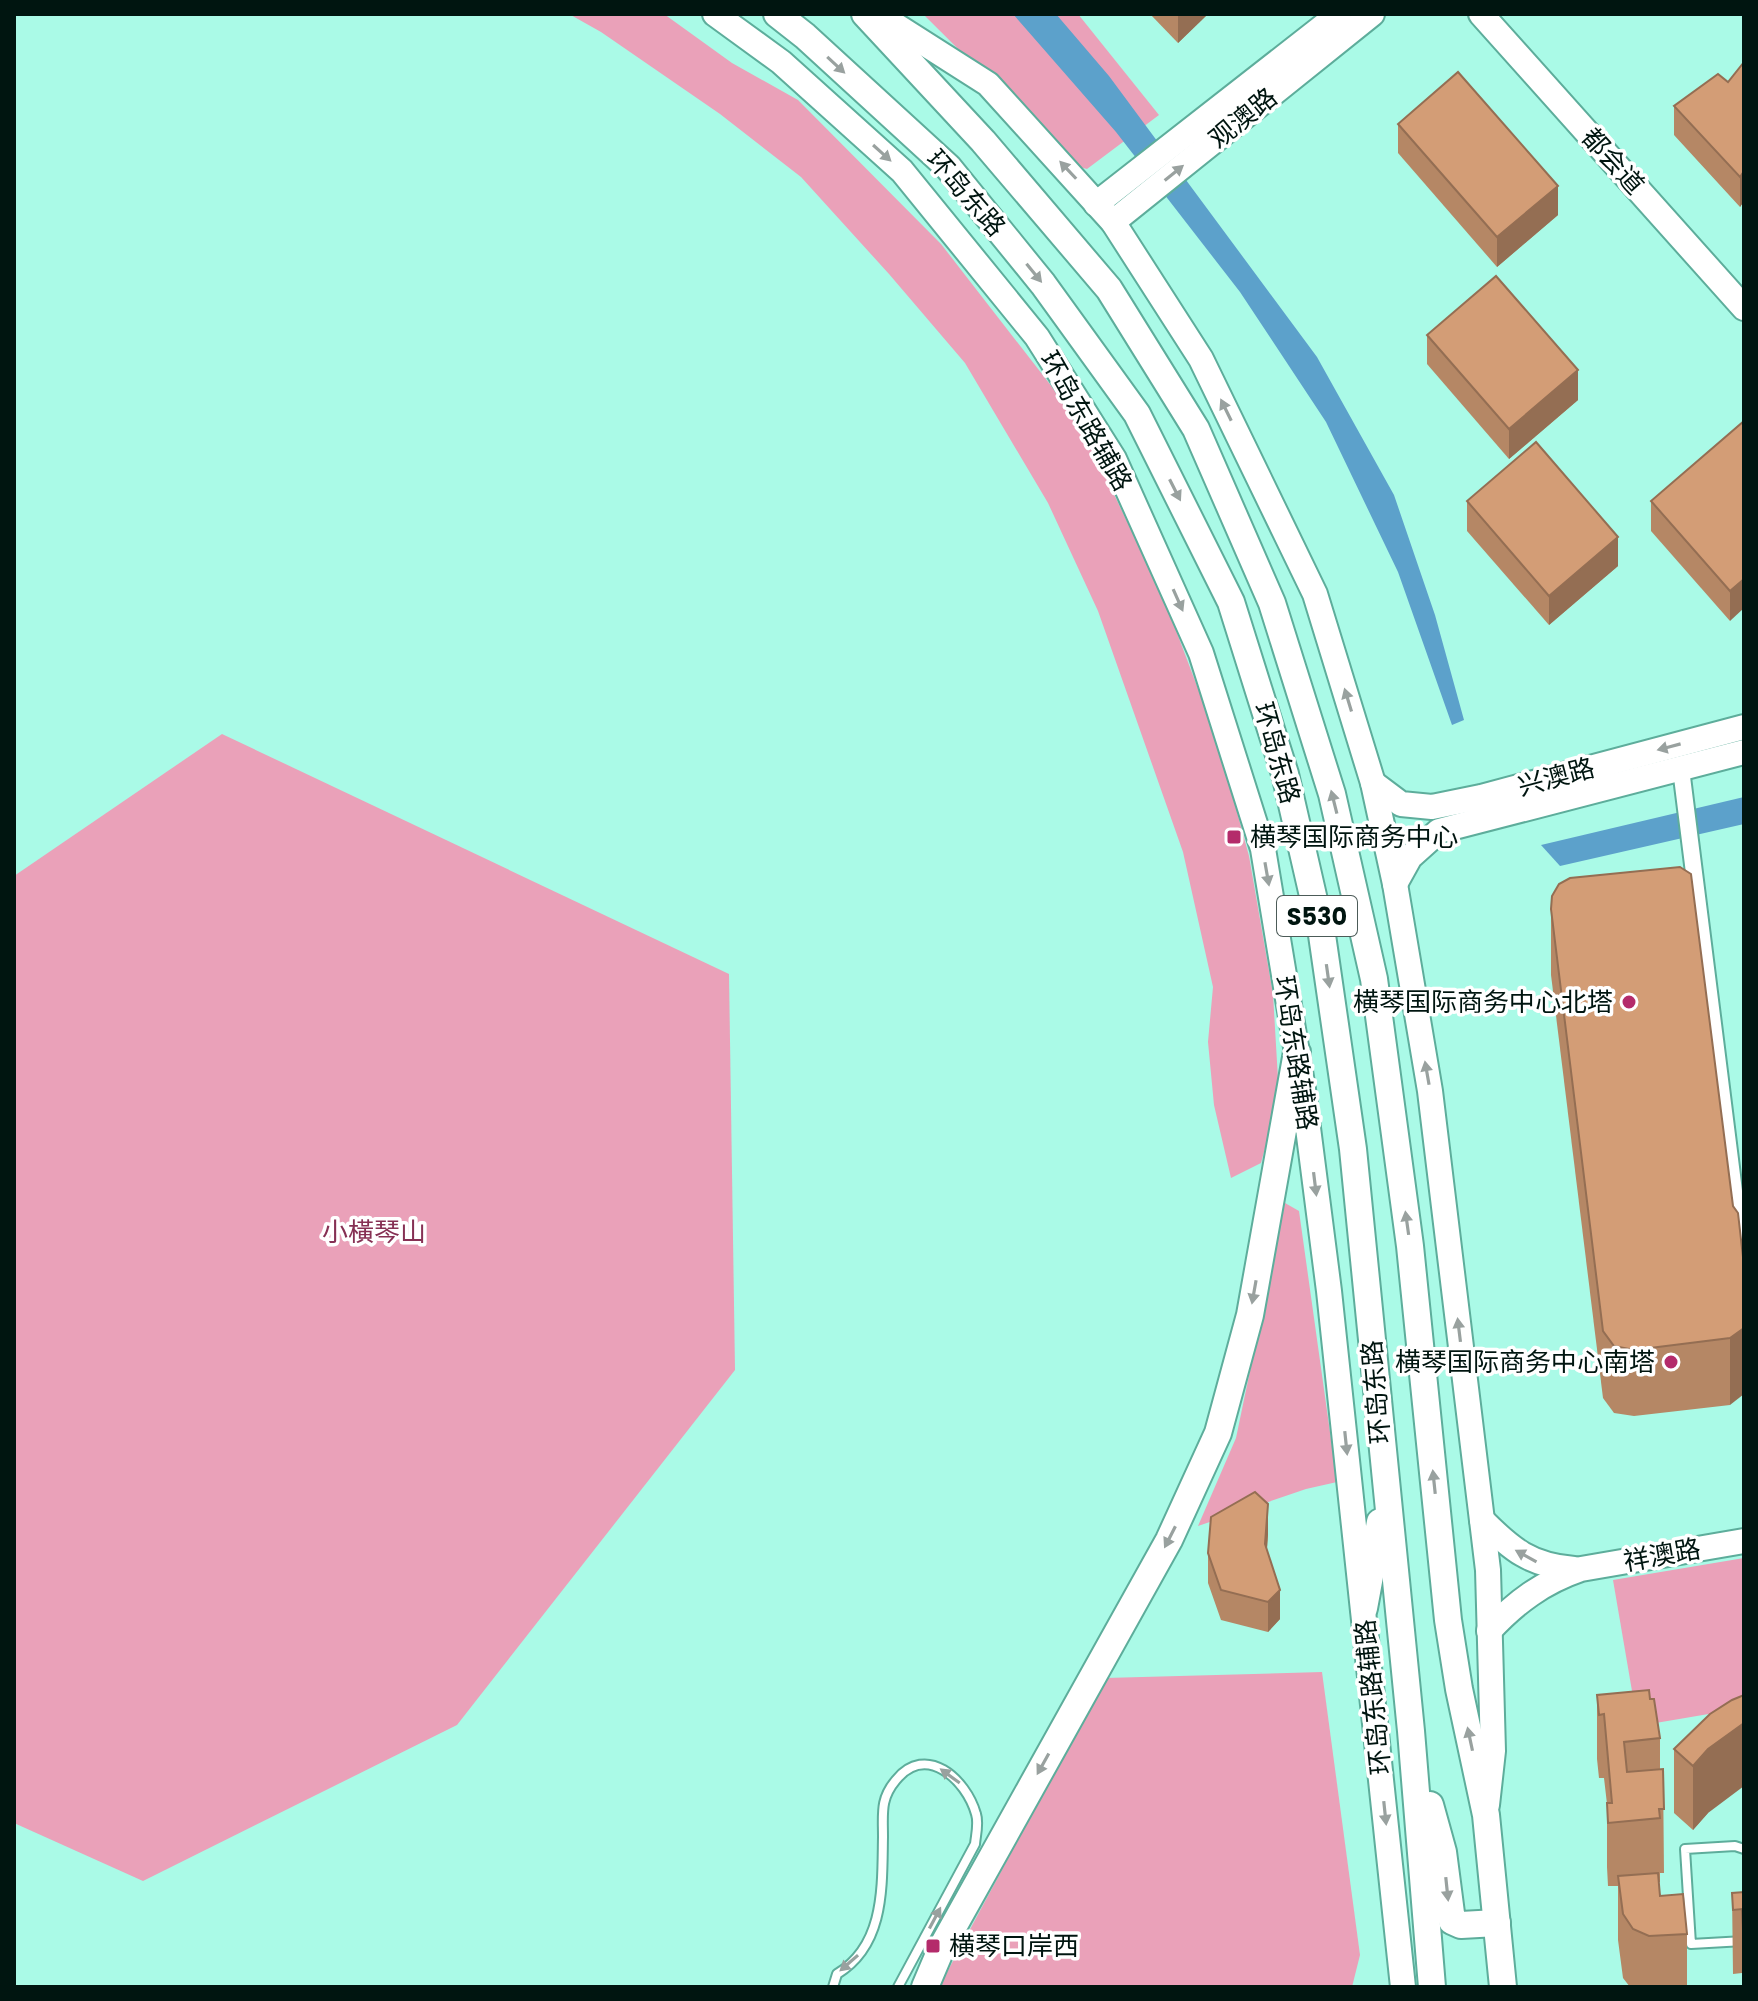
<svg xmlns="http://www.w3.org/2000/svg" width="1758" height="2001" viewBox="0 0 1758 2001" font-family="Poppins,'Noto Sans SC',sans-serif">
<rect width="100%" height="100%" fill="#aafae7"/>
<!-- green -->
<g fill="#eaa1b9">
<polygon points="569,14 664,14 732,63 798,100 941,244 1080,423 1165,601 1218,742 1249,856 1273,994 1279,1096 1261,1163 1231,1178 1214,1105 1208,1042 1213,987 1183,852 1098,611 1048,503 965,363 889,274 801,177 720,114 601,32"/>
<polygon points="923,14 1078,14 1159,115 1087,169 1076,166"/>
<polygon points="222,734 729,974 735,1370 457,1725 143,1881 14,1823 14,876"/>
<polygon points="1285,1203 1299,1211 1337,1482 1306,1489 1198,1526 1236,1438"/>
<polygon points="1744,1558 1744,1708 1638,1726 1613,1580"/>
<polygon points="1322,1672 1360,1955 1352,1987 939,1987 1105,1678"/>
</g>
<!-- water -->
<g fill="#5ca1cb">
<polygon points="1013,14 1056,14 1109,76 1317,357 1394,495 1435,615 1464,720 1452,725 1398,572 1326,422 1240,292 1116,132"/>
<polygon points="1744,797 1744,824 1560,866 1541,845"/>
</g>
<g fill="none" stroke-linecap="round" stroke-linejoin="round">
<!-- lane casing -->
<g stroke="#5dad9b" stroke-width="12">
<g id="lane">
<polyline points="1744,1849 1735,1846 1685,1849 1691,1944 1744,1941"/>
<path d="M833 1987 837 1974C885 1945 882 1887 883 1837 883 1813 880 1799 896 1780 926 1743 966 1779 976 1814 979 1823 976 1834 975 1844L898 1987"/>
</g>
</g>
<!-- street casing -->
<g stroke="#5dad9b" stroke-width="20">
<polyline id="street" points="1681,769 1744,1271"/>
</g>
<!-- secondary casing -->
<g stroke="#5dad9b" stroke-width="28">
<g id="secondary">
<polyline points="715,14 781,62 902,171 1037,337 1114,459 1201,653 1263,849 1303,1089 1329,1291 1403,1987"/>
<polyline points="878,14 988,84 1113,222 1201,359 1315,594 1373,783 1395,884 1430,1091 1488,1570 1493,1751 1487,1805"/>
<polyline points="1481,14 1744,308"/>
<polyline points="1096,204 1339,14"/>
<polyline points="1113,222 1372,14"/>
<polyline points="1373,783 1401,804 1432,807 1481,797 1744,727"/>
<polyline points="1395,884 1410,857 1439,831 1744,752"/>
<path d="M1482 1520C1512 1550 1530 1565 1574 1569"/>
<path d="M1489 1631C1516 1602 1543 1582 1581 1569L1744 1541"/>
</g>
</g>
<!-- primary casing -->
<g stroke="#5dad9b" stroke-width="30">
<g id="primary">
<polyline points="777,14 805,36 948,167 1043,284 1137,414 1231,602 1285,774 1322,935 1353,1149 1411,1731 1432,1987"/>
<polyline points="865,14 983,141 1109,289 1196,429 1272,603 1332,794 1374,979 1410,1246 1448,1620 1459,1689 1486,1815 1503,1987"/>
<polyline points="1364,1608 1380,1522"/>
<polyline points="1430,1805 1443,1852 1452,1921 1461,1925 1497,1923"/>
<polyline points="925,1987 942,1947 1169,1540 1218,1433 1250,1315 1297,1052"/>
</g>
</g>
<!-- lane -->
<use href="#lane" stroke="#fff" stroke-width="8"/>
<!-- street -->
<use href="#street" stroke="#fff" stroke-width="16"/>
<!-- secondary -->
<use href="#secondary" stroke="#fff" stroke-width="24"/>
<!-- primary -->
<use href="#primary" stroke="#fff" stroke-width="26"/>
</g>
<!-- wall -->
<g fill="#b58765">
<polygon points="1150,14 1208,14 1178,43"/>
<polygon points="1744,62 1744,201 1740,207 1674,135 1674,106 1728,82"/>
<polygon points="1398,124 1558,215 1497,267 1398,153"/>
<polygon points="1427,335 1578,400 1509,459 1427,364"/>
<polygon points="1744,422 1730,621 1651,531 1651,501"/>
<polygon points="1467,501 1618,566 1549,625 1467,531"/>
<polygon points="1551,909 1733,1206 1730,1405 1634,1416 1614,1413 1603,1398 1551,975"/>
<polygon points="1268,1534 1267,1549 1280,1619 1268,1632 1221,1620 1208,1583 1208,1553"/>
<polygon points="1597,1695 1650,1699 1660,1738 1660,1770 1663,1769 1664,1873 1660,1873 1660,1882 1659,1882 1660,1896 1687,1934 1687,1987 1630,1987 1623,1978 1618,1940 1618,1886 1608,1886 1607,1867 1607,1804 1604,1778 1599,1778 1597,1759"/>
<polygon points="1710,1714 1708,1813 1693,1830 1674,1813 1674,1749"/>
<polygon points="1744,1892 1744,1987 1743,1987 1742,1973 1733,1974 1732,1893"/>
</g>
<!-- shaded-wall -->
<g fill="#946e53">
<polygon points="1178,14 1208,14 1178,43"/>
<polygon points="1744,171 1744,201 1740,207 1740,177"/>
<polygon points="1558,186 1558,215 1497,267 1497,237"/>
<polygon points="1578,370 1578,400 1509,459 1509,429"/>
<polygon points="1618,537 1618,566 1549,625 1549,596"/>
<polygon points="1744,579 1744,608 1730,621 1730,591"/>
<polygon points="1744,1328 1744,1394 1730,1405 1730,1338"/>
<polygon points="1268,1504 1268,1534 1265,1574 1265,1544"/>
<polygon points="1280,1590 1280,1619 1268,1632 1268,1602"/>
<polygon points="1744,1723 1744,1786 1708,1813 1693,1830 1693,1766 1708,1749"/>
</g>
<!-- building -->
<g fill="#d39d76" stroke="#946e53" stroke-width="2">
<polygon points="1744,62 1744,171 1740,177 1674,106 1718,74 1728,82"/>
<polygon points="1458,72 1558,186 1497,237 1398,124"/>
<polygon points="1496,276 1578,370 1509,429 1427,335"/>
<polygon points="1744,421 1744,579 1730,591 1651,501"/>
<polygon points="1536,442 1618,537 1549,596 1467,501"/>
<polygon points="1680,867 1691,874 1733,1206 1738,1213 1744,1266 1744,1328 1730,1338 1634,1350 1614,1346 1603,1331 1551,909 1552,896 1559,884 1570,878"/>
<polygon points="1255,1492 1268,1504 1265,1544 1280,1590 1268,1602 1221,1590 1208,1553 1211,1517"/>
<polygon points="1649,1690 1650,1699 1654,1699 1660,1738 1624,1742 1627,1772 1663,1769 1664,1809 1659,1809 1660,1818 1608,1823 1607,1803 1612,1803 1604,1714 1599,1715 1597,1695"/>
<polygon points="1744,1695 1744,1723 1708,1749 1693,1766 1674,1749 1710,1714 1732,1700"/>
<polygon points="1658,1873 1660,1896 1683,1894 1687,1934 1649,1936 1633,1929 1623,1914 1618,1876"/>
<polygon points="1744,1892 1744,1930 1743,1930 1742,1909 1733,1910 1732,1893"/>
</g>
<!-- one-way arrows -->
<defs><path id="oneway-solid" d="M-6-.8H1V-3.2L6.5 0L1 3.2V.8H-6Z" transform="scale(2)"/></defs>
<g fill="#99a19f">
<use href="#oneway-solid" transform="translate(836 65) rotate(43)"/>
<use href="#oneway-solid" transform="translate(882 153) rotate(42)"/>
<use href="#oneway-solid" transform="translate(1068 170) rotate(-133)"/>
<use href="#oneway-solid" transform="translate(1174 173) rotate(-39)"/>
<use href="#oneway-solid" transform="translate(1034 273) rotate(51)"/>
<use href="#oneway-solid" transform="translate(1226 410) rotate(-116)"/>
<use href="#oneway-solid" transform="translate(1175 490) rotate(63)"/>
<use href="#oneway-solid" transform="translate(1178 600) rotate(66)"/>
<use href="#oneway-solid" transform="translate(1348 700) rotate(-107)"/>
<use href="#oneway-solid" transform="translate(1669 747) rotate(165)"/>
<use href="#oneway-solid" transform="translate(1334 802) rotate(-104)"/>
<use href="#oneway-solid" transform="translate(1267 874) rotate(80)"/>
<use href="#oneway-solid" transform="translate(1328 976) rotate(82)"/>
<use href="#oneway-solid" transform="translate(1427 1073) rotate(-100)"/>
<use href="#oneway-solid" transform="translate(1315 1184) rotate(83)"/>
<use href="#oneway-solid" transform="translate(1407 1223) rotate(-98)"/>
<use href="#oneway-solid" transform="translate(1254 1292) rotate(100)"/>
<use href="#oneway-solid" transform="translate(1459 1330) rotate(-97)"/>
<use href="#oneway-solid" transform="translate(1346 1443) rotate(84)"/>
<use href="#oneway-solid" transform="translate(1434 1482) rotate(-96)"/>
<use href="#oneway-solid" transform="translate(1170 1537) rotate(117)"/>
<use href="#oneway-solid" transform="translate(1526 1556) rotate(-151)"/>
<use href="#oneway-solid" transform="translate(1470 1739) rotate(-102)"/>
<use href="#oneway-solid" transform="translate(1043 1764) rotate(119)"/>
<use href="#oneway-solid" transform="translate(950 1776) rotate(-144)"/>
<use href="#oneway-solid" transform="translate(1385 1813) rotate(84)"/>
<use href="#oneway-solid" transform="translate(1447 1889) rotate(84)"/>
<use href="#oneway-solid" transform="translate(935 1918) rotate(-62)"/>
<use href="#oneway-solid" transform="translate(849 1963) rotate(139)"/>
</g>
<!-- markers -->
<g fill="#b42b6b" stroke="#fff" stroke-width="3">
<rect x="1226" y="829" width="16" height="16" rx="4"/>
<circle cx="1629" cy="1002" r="8"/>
<circle cx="1671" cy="1362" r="8"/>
<rect x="925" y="1938" width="16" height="16" rx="4"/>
</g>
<g text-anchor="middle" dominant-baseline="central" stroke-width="7" stroke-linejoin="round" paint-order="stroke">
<!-- shield labels -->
<rect fill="#fff" stroke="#4c5b58" stroke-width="2" x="1277" y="896" width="80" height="40" rx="6"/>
<g font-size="24" font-weight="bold" fill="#001510">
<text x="1317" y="916">S530</text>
</g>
<!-- street labels -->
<g font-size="26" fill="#001510" stroke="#fff">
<text transform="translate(1243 118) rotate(-39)">观澳路</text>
<text transform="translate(1613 161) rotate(48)">都会道</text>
<text transform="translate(966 193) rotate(49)">环岛东路</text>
<text transform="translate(1086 421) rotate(60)">环岛东路辅路</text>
<text transform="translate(1277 753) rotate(74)">环岛东路</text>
<text transform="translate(1556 777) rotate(-15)">兴澳路</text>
<text transform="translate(1296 1053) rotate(81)">环岛东路辅路</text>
<text transform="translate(1376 1392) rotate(-95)">环岛东路</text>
<text transform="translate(1662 1555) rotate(-10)">祥澳路</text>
<text transform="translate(1373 1697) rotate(-96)">环岛东路辅路</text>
</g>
<!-- poi labels -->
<g font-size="26" fill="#001510" stroke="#fff" text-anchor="start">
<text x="1250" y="837">横琴国际商务中心</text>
<text x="1613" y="1002" text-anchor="end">横琴国际商务中心北塔</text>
<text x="1655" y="1362" text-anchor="end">横琴国际商务中心南塔</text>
<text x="949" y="1946">横琴口岸西</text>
</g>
<!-- park labels -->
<g font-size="26" fill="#863054" stroke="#fff">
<text x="374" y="1232">小橫琴山</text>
</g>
</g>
<!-- border -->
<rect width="1758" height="2001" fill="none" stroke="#001510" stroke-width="32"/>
</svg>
